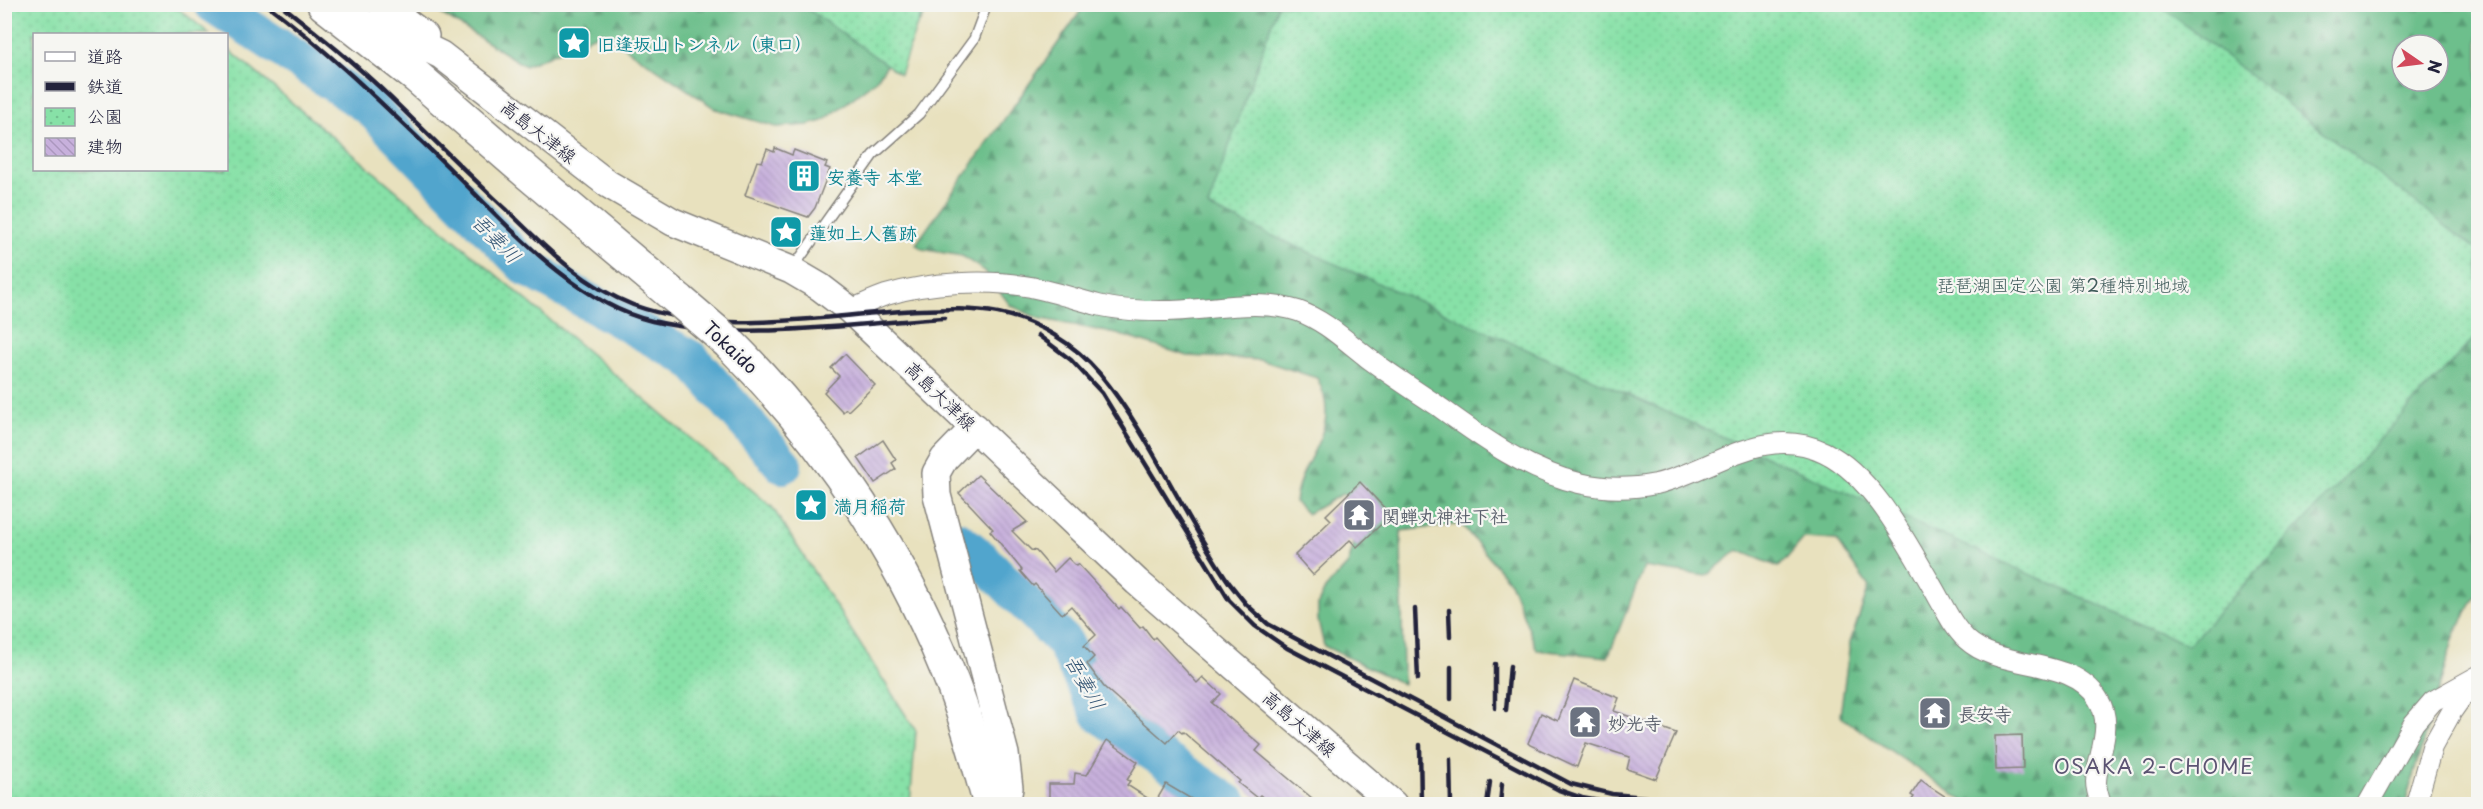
<svg xmlns="http://www.w3.org/2000/svg" width="2483" height="809" viewBox="0 0 2483 809" font-family="'Playpen Sans','Klee One',sans-serif">
<defs>
<pattern id="forest-firs" width="22" height="20" patternUnits="userSpaceOnUse" patternTransform="scale(1.5)"><rect width="22" height="20" fill="#6dbf8c"/><path d="M5 1l3.5 6h-7zM16 11l3.5 6h-7z" fill="#599b74"/></pattern>
<pattern id="park-dots" width="8" height="8" patternUnits="userSpaceOnUse" patternTransform="scale(1.5)"><rect width="8" height="8" fill="#87e1a7"/><path d="M2 2h.1M6 6h.1" fill="none" stroke="#74c191" stroke-width="1.8" stroke-linecap="round"/></pattern>
<pattern id="building-back-hatch" width="6" height="6" patternUnits="userSpaceOnUse" patternTransform="scale(1.5)"><rect width="6" height="6" fill="#c7b0dc"/><path d="M-1 5l2 2M0 0l6 6M5-1l2 2" fill="none" stroke="#ab97be"/></pattern>
</defs>
<rect width="100%" height="100%" fill="#f6f6f2"/>
<filter id="ink" filterUnits="userSpaceOnUse"><feTurbulence type="fractalNoise" baseFrequency=".0167" numOctaves="2"/><feDisplacementMap in="SourceGraphic" scale="12" xChannelSelector="R" yChannelSelector="G"/><feConvolveMatrix kernelMatrix="1 2 1 2 8 2 1 2 1" color-interpolation-filters="sRGB"/></filter>
<filter id="wash" filterUnits="userSpaceOnUse"><feTurbulence type="fractalNoise" baseFrequency=".008" numOctaves="4" result="noise"/><feDisplacementMap in="SourceGraphic" scale="24" xChannelSelector="R" yChannelSelector="G"/><feGaussianBlur stdDeviation="1.35" result="paint"/><feColorMatrix in="noise" values="0 0 0 0 0 0 0 0 0 0 0 0 0 0 0 0 0 1.4 0 .05"/><feComposite in="paint" operator="in"/></filter>
<g filter="url(#wash)">
<rect width="100%" height="100%" fill="#e8e1be"/>
<!-- forest -->
<g fill="url(#forest-firs)" stroke="#487064" stroke-width="1.5" fill-rule="evenodd">
<polygon points="427,5 932,5 875,81 823,121 808,125 776,127 716,109 602,32 525,66"/>
<path d="M1085 5H2478V592L2455 633 2405 804H1968L1840 716 1850 643 1869 587 1836 540 1804 538 1779 567 1738 550 1706 576 1644 567 1608 657 1537 650 1510 582 1461 524 1401 531 1403 684 1324 646 1318 620V604L1325 589 1348 564 1364 508 1349 496 1342 494 1307 514 1295 502C1300 455 1345 431 1317 378L1261 360 1188 356 1117 334 1038 318 1010 305 984 271 962 256 922 249 916 244ZM2402 45H2438V81H2402Z"/>
</g>
<!-- park -->
<g fill="url(#park-dots)" stroke="#548271" stroke-width="1.5">
<polygon points="5,4 161,5 180,10 210,34 34,34 34,170 226,170 227,48 772,507 916,731 910,804 5,804"/>
<polygon points="802,5 924,5 900,74"/>
<polygon points="1278,5 2159,5 2478,251 2478,334 2188,645 1208,207"/>
</g>
<g fill="none" stroke-linecap="round" stroke-linejoin="round">
<!-- river -->
<g stroke="#51a5cd" stroke-width="38">
<polyline points="213,4 370,107 526,267 691,359 783,465"/>
<polyline points="958,540 982,559 1064,642 1100,714 1145,747 1230,804"/>
</g>
</g>
<g id="blocks">
<!-- building -->
<g fill="url(#building-back-hatch)">
<polygon points="775,148 792,155 794,150 827,163 825,167 830,169 815,208 808,217 745,195 757,161 762,162 767,149 774,152"/>
<polygon points="845,354 875,385 848,411 846,409 843,412 824,392 839,376 831,368"/>
<polygon points="883,440 896,460 892,463 896,469 875,483 858,458"/>
<polygon points="978,475 1027,522 1012,531 1031,550 1036,551 1054,572 1068,558 1076,566 1078,564 1119,609 1121,607 1140,628 1143,626 1153,639 1155,637 1197,683 1203,677 1221,694 1212,703 1261,745 1256,751 1319,804 1271,804 1260,795 1257,798 1238,783 1240,781 1183,732 1182,733 1178,730 1167,743 1104,687 1087,664 1094,657 1084,646 1096,635 1071,606 1062,614 1035,584 1033,586 1020,571 1022,570 990,531 993,529 959,493"/>
<polygon points="1360,482 1391,515 1357,547 1350,540 1313,575 1295,555 1331,520 1326,515"/>
<polygon points="1574,680 1619,698 1614,711 1676,733 1656,779 1627,769 1630,757 1586,743 1577,767 1530,745 1528,743 1541,713 1558,721"/>
<polygon points="1923,699 1947,702 1945,722 1921,719"/>
<polygon points="2022,735 2023,769 1996,770 1995,736"/>
<polygon points="1107,740 1138,762 1127,780 1130,781 1127,785 1155,803 1166,784 1200,804 1049,804 1049,784 1074,784 1075,773 1087,775"/>
<polygon points="1921,780 1929,786 1957,804 1909,804 1914,797 1911,795"/>
</g>
</g>
</g>
<g filter="url(#ink)">
<use href="#blocks" fill-opacity="0" stroke="#85827c" stroke-width="1.5"/>
<g fill="none" stroke-linecap="round" stroke-linejoin="round">
<!-- lane casing -->
<g stroke="#85827c" stroke-width="12">
<polyline id="lane" points="793,268 873,155 919,114 974,39 987,4"/>
</g>
<!-- street casing -->
<g stroke="#85827c" stroke-width="22">
<g id="street">
<path d="M850 310C862 305 874 299 886 295 928 282 988 279 1031 287 1054 292 1076 299 1098 305 1118 310 1139 311 1160 311 1203 312 1256 297 1298 311 1324 320 1346 341 1368 358 1391 375 1414 390 1438 406 1481 437 1527 471 1579 483 1604 489 1631 489 1656 484 1712 471 1764 423 1824 452 1872 475 1907 543 1933 588 1943 605 1952 626 1967 640 2001 671 2072 656 2098 699 2115 726 2097 755 2096 782 2096 789 2099 798 2101 804"/>
<polyline points="2368,804 2414,723 2433,701 2478,676"/>
<polyline points="2416,804 2432,747 2452,711 2472,683"/>
</g>
</g>
<!-- secondary casing -->
<g stroke="#85827c" stroke-width="30">
<g id="secondary">
<polyline points="382,4 425,36"/>
<polyline points="348,18 404,37 441,55 608,184 673,222 791,270 820,287 850,310 1137,582 1393,804"/>
<polyline points="975,427 944,459 936,473 937,495 1005,754 1009,788 1006,804"/>
</g>
</g>
<!-- highway casing -->
<g stroke="#85827c" stroke-width="36">
<g id="highway">
<polyline points="324,4 416,76 529,174 680,301"/>
<path d="M728 342C822 436 897 547 947 670 965 713 977 759 990 804"/>
</g>
</g>
<!-- lane -->
<use href="#lane" stroke="#fff" stroke-width="9"/>
<!-- street -->
<use href="#street" stroke="#fff" stroke-width="20"/>
<!-- secondary -->
<use href="#secondary" stroke="#fff" stroke-width="27"/>
<!-- highway -->
<use href="#highway" stroke="#fff" stroke-width="33"/>
<!-- rail -->
<g stroke="#22223b" stroke-width="4.5">
<path d="M266 4C330 52 388 109 445 164 502 219 573 303 652 321 743 342 852 323 945 318"/>
<path d="M280 4C318 34 356 64 391 98 430 136 468 174 508 211 545 247 583 286 633 305 724 338 826 314 920 310 946 309 973 308 998 313 1036 320 1075 344 1100 374 1151 436 1184 518 1230 584L1246 604 1268 624 1571 784 1612 794 1722 804"/>
<polyline points="1038,335 1071,360 1102,393 1229,600 1255,626 1287,648 1559,790 1582,798 1616,804"/>
<polyline points="1415,609 1418,679"/>
<polyline points="1449,610 1450,637"/>
<polyline points="1495,664 1495,708"/>
<polyline points="1451,699 1451,667"/>
<polyline points="1506,710 1510,666"/>
<polyline points="1420,745 1421,804"/>
<polyline points="1450,759 1451,804"/>
<polyline points="1487,804 1490,782"/>
<polyline points="1500,804 1502,784"/>
</g>
<!-- highway-bridge casing -->
<g stroke="#85827c" stroke-width="36" stroke-linecap="butt">
<polyline id="highway-bridge" points="680,301 728,342"/>
</g>
<!-- highway-bridge -->
<use href="#highway-bridge" stroke="#fff" stroke-width="33"/>
</g>
</g>
<!-- icons -->
<defs>
<g id="sight-square" transform="scale(1.725)"><rect x="-9" y="-9" width="18" height="18" rx="4" fill="#0f9aa8" stroke="#f6f6f2"/><path d="M0-6L1.8-2.2L6-1.7L2.9 1.2L3.7 5.4L0 3.3L-3.7 5.4L-2.9 1.2L-6-1.7L-1.8-2.2Z" fill="#fff"/></g>
<g id="building-square" transform="scale(1.725)"><rect x="-9" y="-9" width="18" height="18" rx="4" fill="#0f9aa8" stroke="#f6f6f2"/><path d="M-4-6H4V6H1V3H-1V6H-4ZM-2.5-4.3h1.7v1.8h-1.7ZM.8-4.3h1.7v1.8H.8ZM-2.5-1h1.7V.8h-1.7ZM.8-1h1.7V.8H.8Z" fill="#fff"/></g>
<g id="temple-square" transform="scale(1.725)"><rect x="-9" y="-9" width="18" height="18" rx="4" fill="#6b7280" stroke="#f6f6f2"/><path d="M0-6L5-2H3V0L6.5 2.5H4V6H1.5V3h-3V6H-4V2.5H-6.5L-3 0V-2H-5Z" fill="#fff"/></g>
</defs>
<g fill-rule="evenodd">
<use href="#sight-square" x="574" y="43"/>
<use href="#building-square" x="804" y="176"/>
<use href="#sight-square" x="786" y="232"/>
<use href="#sight-square" x="811" y="505"/>
<use href="#temple-square" x="1359" y="515"/>
<use href="#temple-square" x="1935" y="713"/>
<use href="#temple-square" x="1585" y="722"/>
</g>
<g text-anchor="middle" dominant-baseline="central" stroke-width="4.5" stroke-linejoin="round" paint-order="stroke">
<!-- culture labels -->
<g font-size="18" font-weight="bold" fill="#0d838f" stroke="#f6f6f2" text-anchor="start">
<text x="597" y="43">旧逢坂山トンネル（東口）</text>
<text x="827" y="176">安養寺 本堂</text>
<text x="809" y="232">蓮如上人舊跡</text>
<text x="834" y="505">満月稲荷</text>
</g>
<!-- street labels -->
<g font-size="18" fill="#22223b" stroke="#f6f6f2">
<text transform="translate(539 131) rotate(38)">高島大津線</text>
<text transform="translate(731 347) rotate(43)">Tokaido</text>
<text transform="translate(941 395) rotate(44)">高島大津線</text>
<text transform="translate(1300 723) rotate(41)">高島大津線</text>
</g>
<!-- park labels -->
<g font-size="18" fill="#405b5b" stroke="#f6f6f2">
<text x="2063" y="284">琵琶湖国定公園 第2種特別地域</text>
</g>
<!-- worship labels -->
<g font-size="18" font-weight="bold" fill="#5b616d" stroke="#f6f6f2" text-anchor="start">
<text x="1382" y="515">関蝉丸神社下社</text>
<text x="1958" y="713">長安寺</text>
<text x="1608" y="722">妙光寺</text>
</g>
<!-- water labels -->
<g font-size="20" font-style="italic" fill="#355675" stroke="#f6f6f2">
<text transform="translate(497 238) rotate(46)">吾妻川</text>
<text transform="translate(1086 682) rotate(61)">吾妻川</text>
</g>
<!-- neighbourhood labels -->
<g font-size="20" letter-spacing="1.5" fill="#5c5473" stroke="#f6f6f2">
<text x="2154" y="766">OSAKA 2-CHOME</text>
</g>
</g>
<!-- margin -->
<rect width="2483" height="809" fill="none" stroke="#f6f6f2" stroke-width="24"/>
<!-- legend -->
<rect x="33" y="33" width="195" height="138" fill="#f6f6f2" stroke="#a1a1a9" stroke-width="1.5"/>
<rect x="45" y="52" width="30" height="9" fill="#ffffff" stroke="#a1a1a9" stroke-width="1.5"/>
<text x="87" y="63" font-size="18" fill="#22223b">道路</text>
<rect x="45" y="82" width="30" height="9" fill="#22223b" stroke="#a1a1a9" stroke-width="1.5"/>
<text x="87" y="93" font-size="18" fill="#22223b">鉄道</text>
<rect x="45" y="108" width="30" height="18" fill="url(#park-dots)" stroke="#a1a1a9" stroke-width="1.5"/>
<text x="87" y="123" font-size="18" fill="#22223b">公園</text>
<rect x="45" y="138" width="30" height="18" fill="url(#building-back-hatch)" stroke="#a1a1a9" stroke-width="1.5"/>
<text x="87" y="153" font-size="18" fill="#22223b">建物</text>
<!-- north arrow -->
<g transform="translate(2420 63) rotate(104)"><circle r="28" fill="#f6f6f2" stroke="#a1a1a9" stroke-width="1.5"/>
<path d="M0-4.5L10 22L0 15L-10 22Z" fill="#d1495b"/>
<text y="-9" font-size="16" font-weight="bold" text-anchor="middle" fill="#22223b">N</text>
</g>
</svg>
